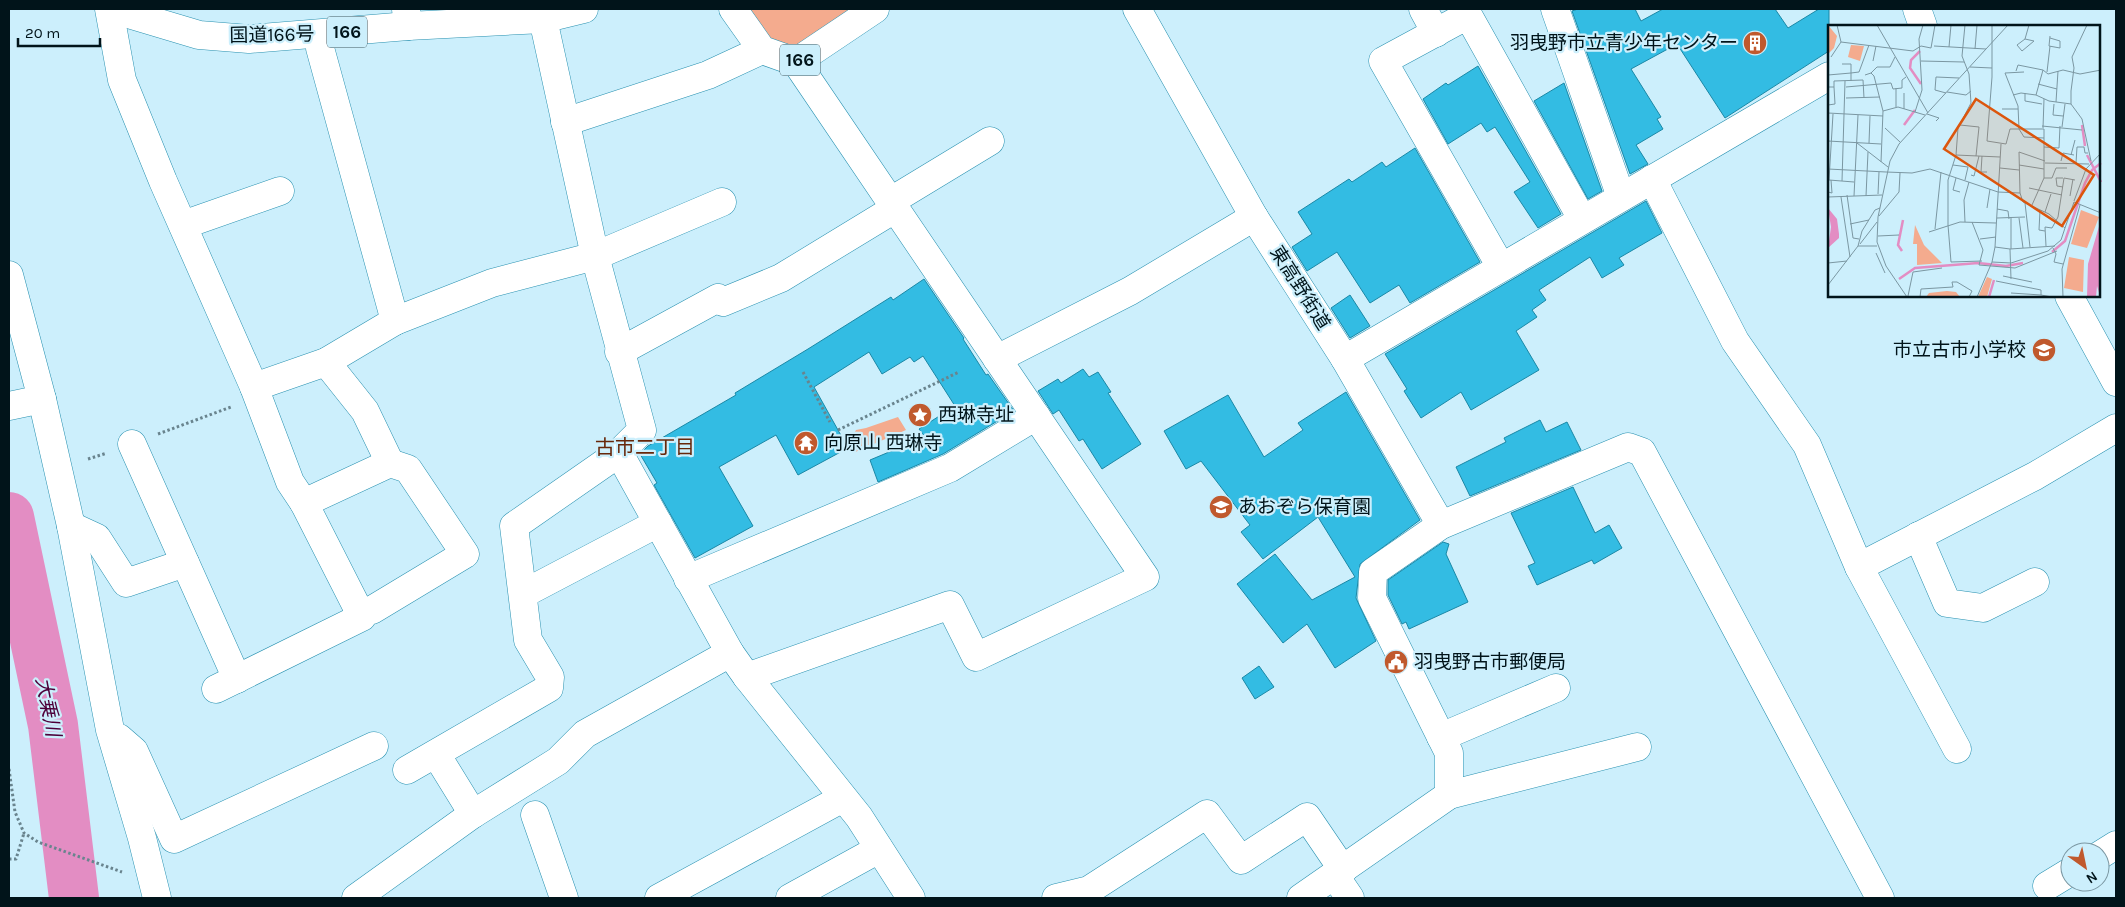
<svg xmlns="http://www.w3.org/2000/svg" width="2125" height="907" viewBox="0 0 2125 907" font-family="Karla,'Noto Sans JP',sans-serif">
<rect width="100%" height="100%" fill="#cceffc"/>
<!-- green -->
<g fill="#f4ab8e">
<polygon points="746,9 860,9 796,50 774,44"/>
<polygon points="898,417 906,430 853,453 849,442 856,430 866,428"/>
</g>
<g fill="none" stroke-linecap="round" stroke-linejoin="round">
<!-- river -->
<polyline stroke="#e38dc3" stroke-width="50" points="9,517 53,725 74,898"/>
</g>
<!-- building -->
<g fill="#33bce3" stroke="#1a88a6">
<polygon points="1578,9 1635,9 1641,21 1663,9 1775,9 1788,28 1819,9 1829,9 1829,51 1725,118 1677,44 1631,69 1661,117 1657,119 1663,129 1636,145 1648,164 1630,174 1572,11"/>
<polygon points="1478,66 1561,214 1538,228 1514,192 1530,182 1495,127 1487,132 1481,123 1448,144 1423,99 1446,83 1448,85"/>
<polygon points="1564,83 1602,191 1588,199 1534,101"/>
<polygon points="1415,148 1480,262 1410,303 1399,285 1370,303 1337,252 1307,271 1292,247 1312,234 1298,212 1349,179 1352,182 1382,162 1386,167"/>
<polygon points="1646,201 1662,233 1619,258 1624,265 1602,278 1590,257 1539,290 1546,300 1532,310 1537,317 1516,331 1539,370 1471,410 1461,392 1421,418 1404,391 1407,389 1385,354"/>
<polygon points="924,279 964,338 963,339 986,375 988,374 1014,411 943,454 878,482 870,460 925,437 919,429 955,406 923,356 914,362 910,357 882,374 869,352 814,387 848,448 798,475 776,435 719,467 753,526 695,558 654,485 657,483 640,454 648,446 736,395 735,393 808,349 891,297 893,300"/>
<polygon points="1350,295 1370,326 1350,338 1331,308"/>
<polygon points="1083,369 1089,377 1098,372 1111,392 1108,393 1141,444 1102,469 1083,439 1079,441 1059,410 1053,414 1038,391 1058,379 1061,383"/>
<polygon points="1346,392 1420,520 1360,564 1356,598 1376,641 1335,668 1307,624 1283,643 1237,584 1275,554 1312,600 1355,577 1318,517 1263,559 1241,532 1250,525 1201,461 1186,469 1164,431 1228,395 1264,457 1303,430 1298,423"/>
<polygon points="1540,420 1546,432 1567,422 1581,450 1470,496 1456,467 1506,442 1504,438"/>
<polygon points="1573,487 1595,533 1609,525 1622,548 1594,564 1592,560 1537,585 1528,566 1535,563 1511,513"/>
<polygon points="1443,542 1449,544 1446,554 1468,602 1409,629 1406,622 1402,624 1388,595 1388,580"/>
<polygon points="1259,666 1274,687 1255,699 1242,678"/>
</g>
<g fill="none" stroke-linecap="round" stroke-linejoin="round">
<!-- minor casing -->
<g stroke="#2891b0" stroke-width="29">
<g id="minor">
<polyline points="109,9 122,80 163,181 254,387 290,482 304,503 362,617 216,689"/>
<polyline points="406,9 408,26"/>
<polyline points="1137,9 1254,217 1345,359 1441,525"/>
<polyline points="1423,9 1436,33"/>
<polyline points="1555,9 1621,197"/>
<polyline points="1917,9 1923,26"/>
<polyline points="543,19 595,256 642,430 619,453 730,653 747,677 859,817 911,898"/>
<polyline points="319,34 320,48 395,321"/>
<polyline points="565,122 708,75 762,50"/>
<polyline points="1652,179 1735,341 1807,445 1859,567 2035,476 2116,428"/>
<polyline points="891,201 990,141"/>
<polyline points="183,225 280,191"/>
<polyline points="1501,267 1383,61 1468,15 1582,219"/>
<polyline points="2069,296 2116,382"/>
<polyline points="619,352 718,298 723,302 781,278 896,208"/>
<polyline points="997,359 1130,291 1254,217"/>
<polyline points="1345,359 1829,76"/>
<polyline points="326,362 365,411 390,463"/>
<polyline points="254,387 326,362 395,321 492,283 595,256 722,202"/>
<polyline points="42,399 71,526 110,730 142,838 157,898"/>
<polyline points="132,444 237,679"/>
<polyline points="304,503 390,463 408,469 465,554 372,610"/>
<polyline points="71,526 97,538 126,583 185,563"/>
<polyline points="1918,536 1947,603 1983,608 2035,582"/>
<polyline points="1859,567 1957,749"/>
<polyline points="688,579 950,468 1036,416"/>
<polyline points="523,594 658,523"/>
<polyline points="747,677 950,605 976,657 1145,577 796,62"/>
<polyline points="1441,737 1556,688"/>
<polyline points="119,738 134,751 174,839 374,746"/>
<polyline points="436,754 473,814"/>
<polyline points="407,770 549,688 550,677 528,640 514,526 619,453"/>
<polyline points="1449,795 1637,747"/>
<polyline points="535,815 564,898"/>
<polyline points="2100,855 2116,845"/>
<polyline points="1335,876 1350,898"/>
<polyline points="2047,886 2070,872"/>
<polyline points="356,898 473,814 558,761 585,734 730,653"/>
<polyline points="659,898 843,798"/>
<polyline points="790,898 879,849"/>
<polyline points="1056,898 1089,890 1207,814 1241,860 1307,817 1343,870"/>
<polyline points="1301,898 1449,795 1449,753 1372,598 1373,572 1441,525 1628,447 1642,452 1880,898"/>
</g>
</g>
<!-- highway casing -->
<g stroke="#2891b0" stroke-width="29">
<g id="highway">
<polyline points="112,9 199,35 249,39 408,26 543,19 584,9"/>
<polyline points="733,9 762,50 796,62 875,9"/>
<polyline points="9,275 42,399 9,406"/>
</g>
</g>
<!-- path -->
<g stroke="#69848e" stroke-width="3" stroke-dasharray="2.5 2.5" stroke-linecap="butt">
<polyline points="803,372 830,422"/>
<polyline points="838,430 959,372"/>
<polyline points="158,434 231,407"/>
<polyline points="88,459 107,453"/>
<polyline points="9,769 15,812 24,833 38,842 122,872"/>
<polyline points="9,859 16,859 24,833"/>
</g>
<!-- minor -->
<use href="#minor" stroke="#fff" stroke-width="28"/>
<!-- highway -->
<use href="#highway" stroke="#fff" stroke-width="28"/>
</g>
<!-- icons -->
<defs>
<g id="building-disc" transform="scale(1.25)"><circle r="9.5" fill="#c0592d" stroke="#cceffc"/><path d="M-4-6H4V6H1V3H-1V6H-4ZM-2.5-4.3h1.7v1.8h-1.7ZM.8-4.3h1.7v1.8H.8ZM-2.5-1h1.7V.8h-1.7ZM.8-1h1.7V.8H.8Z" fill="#fff"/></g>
<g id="school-disc" transform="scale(1.25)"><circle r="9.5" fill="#c0592d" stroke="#cceffc"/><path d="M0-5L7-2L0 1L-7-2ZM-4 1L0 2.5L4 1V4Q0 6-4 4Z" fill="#fff"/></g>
<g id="sight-disc" transform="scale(1.25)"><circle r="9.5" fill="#c0592d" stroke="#cceffc"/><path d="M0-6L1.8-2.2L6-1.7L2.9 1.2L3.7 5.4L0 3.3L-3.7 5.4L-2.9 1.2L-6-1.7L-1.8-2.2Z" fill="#fff"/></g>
<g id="temple-disc" transform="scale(1.25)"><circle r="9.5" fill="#c0592d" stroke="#cceffc"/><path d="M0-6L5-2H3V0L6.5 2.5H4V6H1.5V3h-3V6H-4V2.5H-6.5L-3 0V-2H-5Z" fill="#fff"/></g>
<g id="civic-disc" transform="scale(1.25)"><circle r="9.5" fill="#c0592d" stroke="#cceffc"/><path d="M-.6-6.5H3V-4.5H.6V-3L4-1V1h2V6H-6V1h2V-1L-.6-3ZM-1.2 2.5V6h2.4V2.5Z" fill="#fff"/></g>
</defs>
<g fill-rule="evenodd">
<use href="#building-disc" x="1755" y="43"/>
<use href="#school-disc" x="2044" y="350"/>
<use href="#sight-disc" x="920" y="415"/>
<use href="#temple-disc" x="806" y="443"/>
<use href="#school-disc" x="1221" y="507"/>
<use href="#civic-disc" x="1396" y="662"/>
</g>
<g text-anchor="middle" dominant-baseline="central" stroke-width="4.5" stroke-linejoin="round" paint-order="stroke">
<!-- shield labels -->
<g fill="#cceffc" stroke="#3e565e" stroke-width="1">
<rect x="327" y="16.5" width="40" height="31" rx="4"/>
<rect x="780" y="44.5" width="40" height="31" rx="4"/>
</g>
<g font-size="18" font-weight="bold" fill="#01141a">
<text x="347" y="32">166</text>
<text x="800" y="60">166</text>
</g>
<!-- street labels -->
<g font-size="19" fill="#01141a" stroke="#cceffc">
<text transform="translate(272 35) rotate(-1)">国道166号</text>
<text transform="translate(1300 288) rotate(58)">東高野街道</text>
</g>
<!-- poi labels -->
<g font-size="19" fill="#01141a" stroke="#cceffc" text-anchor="start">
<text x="1738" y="43" text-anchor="end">羽曳野市立青少年センター</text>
<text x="2026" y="350" text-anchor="end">市立古市小学校</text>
<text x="938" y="415">西琳寺址</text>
<text x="824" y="443">向原山 西琳寺</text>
<text x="1238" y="507">あおぞら保育園</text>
<text x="1414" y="662">羽曳野古市郵便局</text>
</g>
<!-- neighbourhood labels -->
<g font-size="20" fill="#67270a" stroke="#cceffc">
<text x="645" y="447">古市二丁目</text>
</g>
<!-- water labels -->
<g font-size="20" font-style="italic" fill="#4e003a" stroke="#cceffc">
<text transform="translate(48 707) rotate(79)">大乗川</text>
</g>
</g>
<!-- overview -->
<g transform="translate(1828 25)">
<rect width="272" height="272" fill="#cceffc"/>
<path d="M0 0 9 11 6 23 0 29ZM23 20 36 21 32 36 20 32ZM253 185 271 192 259 223 243 219ZM87 200 96 220 114 238 89 240V219H85ZM241 232 256 235 255 267 236 263ZM159 252 164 254 159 272H150ZM119 266 128 267 132 272H98L101 268Z" fill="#f4ab8e"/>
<path d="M0 183 9 194 11 209V213L0 223 3 202ZM272 198V271L269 261 268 272H259L260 239Z" fill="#e38dc3"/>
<path fill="none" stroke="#e38dc3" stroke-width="2.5" d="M92 26 83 35 82 43 93 59M76 100 87 85M254 100 257 121M259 130 273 157M74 226 70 220 75 195M224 227 237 216 257 158 264 145 273 138M71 254 87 243 150 238 178 241 195 238M161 272 166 255"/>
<path fill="none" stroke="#7b97a2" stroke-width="1" d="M9 0 13 17M49 0 100 88M137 0 134 31 141 49 143 78 130 103 128 130 120 155V200L123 237 154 236M164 0V52L159 116 178 119 182 104H216V153L204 180M259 0 244 32 246 43 243 66V79L254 94 263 136M222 13 232 16V23L221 21 222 11M197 14 206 16 194 26 189 20 197 14 201 0M106 21 158 24M121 22 123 0M147 24 149 0M3 32 13 17 85 26 93 21 103 23 107 0M45 36 48 21M93 36 136 37M14 39H23V48L31 47 41 20M142 42 164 43M188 46 190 40 215 45M219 47 222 21M43 48 49 42H62L67 32M0 50 23 48V56M37 50 43 48 46 51 55 86 53 137M210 59 229 64M0 62H6V56L35 55 36 73M18 62 63 58 65 64 74 63V55L78 52M119 67 138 70 143 66M118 68 107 65 108 52 131 53M197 68V76L214 79M185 70 193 68 208 70 215 45 220 49 235 45 252 49 273 45M208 70 221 76 243 79M18 73 52 72M228 77 230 46M226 79 225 90 235 91M0 80 7 79 6 62M68 82V63M76 84V68M174 84H190M55 86 70 82 97 90M87 87 94 65 91 14 95 0M0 88 55 91M99 89 111 93 108 96M132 100 151 102 148 131M214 101 254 105M234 102 237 79M57 103 72 117M215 103 216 74M191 104 190 81 177 48 196 47M191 104 196 112 216 113M0 116 53 119M29 118 60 142M41 118 42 91M216 122 231 123 232 101M128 130 172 132M243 130 247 115M154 131 153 147H159M233 136 235 128 246 130M217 138 261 139M248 138 249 122H256L257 128H260M125 140 140 142 137 155M191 140 216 144M172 143 191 145M0 144 58 147M58 147 84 148 102 144 170 167 192 168 195 177 221 189 237 203 246 177 273 188M143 150 146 151 151 131M128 153 125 165 132 167M216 153H224L228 143H239M1 155 5 89M1 155 26 157M14 156 17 56M235 162 229 161 228 153H235M201 163 234 170M0 167 4 168 3 155M192 168 191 127 217 136M50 169 51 147M19 170 25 213 31 214M26 171 30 90M38 171 40 127M242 171 245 154M0 172 54 170M13 172 22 232M246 176 258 144 273 128M197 178 202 222M159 183 162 164M169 184 180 186 181 194M212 185 211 205 217 206M217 187 223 169M51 191 71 167 72 148M169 193 197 192M183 193V224M191 193 195 223M137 197 136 175 141 157M144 197 155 225 151 240 187 243 229 226M22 199 41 195M107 204 113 147M101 207 132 197 168 198M50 211 71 210M152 214 168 212M32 219 49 197M30 221 34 206 47 185 52 183M218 221 217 202 224 203 230 192 236 153 247 155M167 222 182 224M225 223 228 229 226 237 235 239M48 228 57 248M164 237 167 222 173 119M0 238 19 236M175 251 204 257M183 254 182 224 227 221M168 256 213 265V270L224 272M0 260 30 221H49M183 268 213 270M80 271 85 247 114 243M79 272 58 241 49 217 50 192 62 136 71 119 180 0M92 272 93 264 125 262 124 257H129L144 266 141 272M149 272 164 237 183 238 220 226 233 215 237 203M235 272 234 244 252 180"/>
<path fill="#dc560d" fill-opacity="0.15" stroke="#dc560d" stroke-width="2.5" d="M148 74 266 150 234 201 116 124Z"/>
<rect width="272" height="272" fill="none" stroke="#01141a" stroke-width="2.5"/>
</g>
<!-- border -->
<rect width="2125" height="907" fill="none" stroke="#01141a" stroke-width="20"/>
<!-- north arrow -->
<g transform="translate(2085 867) rotate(147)"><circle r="24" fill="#cceffc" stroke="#7b97a2"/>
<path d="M0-4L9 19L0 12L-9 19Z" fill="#c0592d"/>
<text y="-8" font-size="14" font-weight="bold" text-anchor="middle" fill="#01141a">N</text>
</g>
<!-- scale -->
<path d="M18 38v8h82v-8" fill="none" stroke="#01141a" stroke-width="2.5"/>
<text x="25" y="38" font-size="15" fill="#01141a" stroke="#cceffc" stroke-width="4" paint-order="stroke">20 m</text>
</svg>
